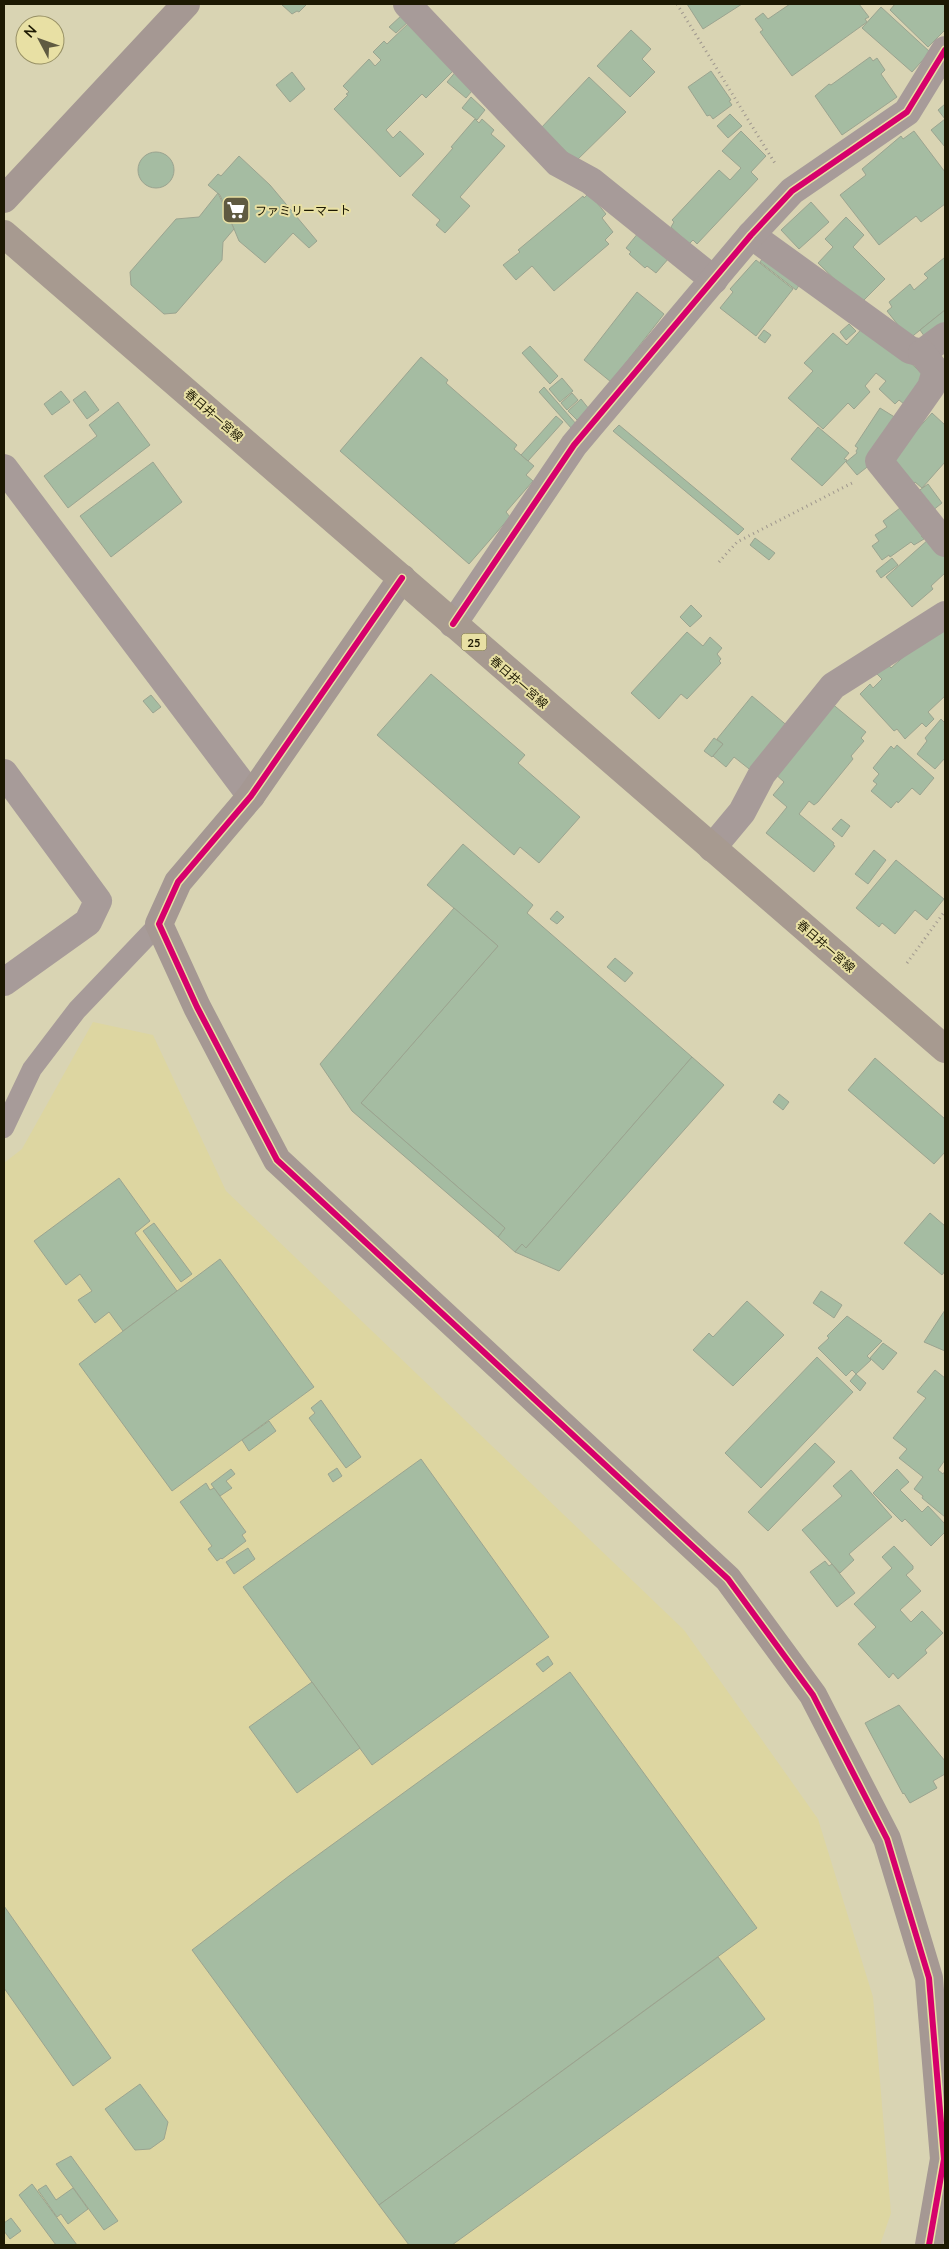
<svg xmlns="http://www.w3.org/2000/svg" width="949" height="2249" viewBox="0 0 949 2249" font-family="Lato,'Noto Sans JP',sans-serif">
<rect width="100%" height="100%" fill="#d9d4b3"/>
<!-- built -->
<polygon fill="#ddd6a1" points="93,1022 153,1035 226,1191 684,1630 818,1819 873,1997 891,2213 880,2245 4,2245 4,1163 22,1149"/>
<!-- building -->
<g fill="#a5bca2" stroke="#9ba490">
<polygon points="281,4 307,4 299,12 297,11 292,14"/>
<polygon points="687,4 742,4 703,29"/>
<polygon points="790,4 859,4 869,17 865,19 867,22 792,76 760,32 763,30 755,19 763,13 768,19"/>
<polygon points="895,4 945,4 945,30 928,47 890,10"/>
<polygon points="881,7 930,52 912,72 862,28"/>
<polygon points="402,15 409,21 396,33 389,27"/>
<polygon points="412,20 455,69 426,98 422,94 386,130 393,138 400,131 424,154 400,177 334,109 348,95 346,94 349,92 343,86 369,59 375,66 381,60 373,52 384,41 387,44"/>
<polygon points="631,30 651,49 642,59 655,72 630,97 597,66"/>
<polygon points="870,57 873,61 877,58 885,70 881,74 897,97 842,135 815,96 829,84 831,85"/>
<polygon points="458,69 477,85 466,98 447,82"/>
<polygon points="711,71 731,100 729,101 732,105 713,119 710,115 707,116 688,87"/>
<polygon points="292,72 305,89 290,102 276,85"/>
<polygon points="589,77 626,112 576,161 541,128"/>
<polygon points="471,97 485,110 477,120 462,108"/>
<polygon points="945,104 945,147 931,130 945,119 938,110"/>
<polygon points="730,114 742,126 728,138 717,126"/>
<polygon points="475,119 479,123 482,119 494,130 491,134 505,146 460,197 470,206 445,233 436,225 440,220 412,195 453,148 451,147"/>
<polygon points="741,131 766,156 751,172 758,179 697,244 693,240 689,244 671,227 674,222 672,220 719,170 730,180 741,168 722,151"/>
<polygon points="914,131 945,172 945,204 921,222 916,216 879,245 840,195 866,175 862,169 901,136 903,139"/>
<circle cx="156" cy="170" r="18"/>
<polygon points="239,156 270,185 317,241 309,248 293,233 265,263 239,241 220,195 208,185 218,174 221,176"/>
<polygon points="218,193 234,229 223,242 222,260 176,313 164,314 131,285 130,272 176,219 199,217"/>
<polygon points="589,193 606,214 602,218 613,232 605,240 609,244 554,291 532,266 516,280 503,265 520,252 518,250 583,196 584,198"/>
<polygon points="811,202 829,222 799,249 781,230"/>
<polygon points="846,217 864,235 853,247 885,279 860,304 818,263 833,247 825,239"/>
<polygon points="639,232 669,258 656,273 647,266 645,268 629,254 631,252 626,248"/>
<polygon points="766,254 802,281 796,290 760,262"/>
<polygon points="944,258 945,260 945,310 909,339 887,311 892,307 889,302 910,284 914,290 928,278 924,274"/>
<polygon points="756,260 793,289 756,336 720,308 733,292 730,289"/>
<polygon points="637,292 664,314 611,382 584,360"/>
<polygon points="945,310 945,325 927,340 920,330"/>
<polygon points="867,323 928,379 904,404 899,400 895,404 879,389 886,381 876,373 865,386 870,392 854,409 848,403 823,429 788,398 813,371 804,363 833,333 847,345"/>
<polygon points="849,324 856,331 846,340 840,332"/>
<polygon points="764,330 771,335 765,343 758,338"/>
<polygon points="530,346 558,376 550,384 522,353"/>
<polygon points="421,357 448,380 446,383 517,445 514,449 534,466 526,475 533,481 506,512 510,517 469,564 340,451"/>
<polygon points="562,378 573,391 560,402 549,389"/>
<polygon points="544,387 577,425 572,429 539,392"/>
<polygon points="61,391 70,402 52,415 44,404"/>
<polygon points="85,391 99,410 87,419 73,400"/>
<polygon points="572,393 578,400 567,410 561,403"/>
<polygon points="581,399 589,409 577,420 568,411"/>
<polygon points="118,402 150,445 68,508 44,476 97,436 89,425"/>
<polygon points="880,408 901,421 871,464 857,475 846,462 857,453 856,451 858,448 855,446"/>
<polygon points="932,413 945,425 945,462 922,488 915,482 911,488 890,460"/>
<polygon points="556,416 563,422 528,461 521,455"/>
<polygon points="619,425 744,529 738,535 613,431"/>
<polygon points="818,427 849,453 844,459 847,460 822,486 791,459"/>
<polygon points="153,462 182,502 111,557 80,516"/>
<polygon points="928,484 942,503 927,515 913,495"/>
<polygon points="904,505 927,531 921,536 924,539 914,545 911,542 890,557 889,555 882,560 872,546 879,541 875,535 887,527 883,521"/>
<polygon points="755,538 775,553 769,560 750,545"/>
<polygon points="929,539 945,557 945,573 931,586 933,589 912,607 886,577"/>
<polygon points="892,558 898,565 881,578 876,571"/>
<polygon points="691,605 702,616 690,627 680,617"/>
<polygon points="945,629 945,696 928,712 934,719 926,727 922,723 905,739 897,729 894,731 860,694 870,684 873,688 882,679 876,673 887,663 891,668 918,644"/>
<polygon points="687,632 703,646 710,637 722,648 717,654 721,659 719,661 721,663 687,699 681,694 659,719 631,693"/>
<polygon points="431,674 525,755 518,763 580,817 539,863 520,847 514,855 377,735"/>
<polygon points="151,695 161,707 153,713 143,701"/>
<polygon points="752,696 790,728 753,772 734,757 726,767 713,756 723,744 717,739"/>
<polygon points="830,702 866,732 861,738 864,741 851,756 853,759 818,802 814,805 809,801 799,814 834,843 833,845 835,846 814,872 766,833 787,807 773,795 784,782 774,773"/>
<polygon points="941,719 945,723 945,758 935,769 917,754 927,741 925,738"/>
<polygon points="714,738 723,744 712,757 704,751"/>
<polygon points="897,745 934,778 920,795 912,788 898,803 897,801 891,808 871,791 877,784 873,781 879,774 873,768 891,746 894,749"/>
<polygon points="841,819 850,826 842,837 832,829"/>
<polygon points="463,844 533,905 527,913 692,1057 526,1248 522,1244 515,1252 498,1237 505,1228 361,1103 498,946 427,885"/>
<polygon points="874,850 886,860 868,884 855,874"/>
<polygon points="896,860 944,899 927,920 915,910 895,934 882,923 879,927 856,908"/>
<polygon points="454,908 498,946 361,1103 505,1228 498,1237 352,1111 320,1064"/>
<polygon points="557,911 564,917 557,924 550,919"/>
<polygon points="615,958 633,973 625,982 607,967"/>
<polygon points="692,1057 724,1085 559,1271 515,1252 522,1244 526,1248"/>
<polygon points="875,1058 945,1119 945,1152 934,1164 848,1090"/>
<polygon points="779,1094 789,1102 783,1110 773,1102"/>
<polygon points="119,1178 150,1221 135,1233 177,1291 123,1331 109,1312 95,1323 78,1300 92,1291 80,1274 66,1285 34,1241"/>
<polygon points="930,1213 945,1226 945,1271 942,1275 904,1243"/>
<polygon points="154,1223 192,1274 181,1282 143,1231"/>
<polygon points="220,1259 314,1387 172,1491 79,1364"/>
<polygon points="821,1291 842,1305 834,1318 813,1303"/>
<polygon points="747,1301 784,1335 733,1386 693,1350 709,1333 713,1337"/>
<polygon points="945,1310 945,1351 924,1342"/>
<polygon points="847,1316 882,1341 867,1356 871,1360 856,1374 852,1370 846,1376 818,1348 829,1338 827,1336"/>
<polygon points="883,1343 897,1353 883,1370 870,1358"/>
<polygon points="817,1357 853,1392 761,1488 725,1453"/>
<polygon points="935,1370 945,1378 945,1460 938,1470 943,1474 945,1471 945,1517 922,1498 923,1496 914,1489 923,1477 899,1458 907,1449 893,1438 926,1398 917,1392"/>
<polygon points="856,1374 866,1383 860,1391 850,1381"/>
<polygon points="321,1400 361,1457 346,1468 309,1418 315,1413 311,1408"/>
<polygon points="269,1421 276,1431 249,1451 242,1440"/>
<polygon points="815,1443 835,1462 768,1531 748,1512"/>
<polygon points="421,1459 549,1637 372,1765 243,1587"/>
<polygon points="337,1468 342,1476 333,1482 328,1474"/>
<polygon points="231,1469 235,1474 226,1481 232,1488 220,1496 211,1484"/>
<polygon points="897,1469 909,1482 900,1490 922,1512 928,1506 945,1524 945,1532 931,1546 905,1519 902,1522 873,1493"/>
<polygon points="851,1470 892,1517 849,1554 854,1560 840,1573 802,1530 842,1496 833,1486"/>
<polygon points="206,1483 210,1490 214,1488 246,1532 242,1535 246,1541 222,1559 221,1558 217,1561 208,1549 212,1546 180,1502"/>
<polygon points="894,1546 913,1566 913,1569 906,1575 921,1591 900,1610 911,1622 922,1611 943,1633 925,1650 927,1653 898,1679 893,1673 889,1678 858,1644 876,1627 854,1604 892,1568 882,1557"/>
<polygon points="248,1548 255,1559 234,1574 226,1562"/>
<polygon points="825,1561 829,1566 832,1564 855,1593 837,1607 810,1572"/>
<polygon points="548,1656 553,1664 543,1672 536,1664"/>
<polygon points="570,1672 757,1928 379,2205 192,1950 289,1876"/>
<polygon points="312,1682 360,1748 297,1793 249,1727"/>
<polygon points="899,1705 945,1761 945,1774 933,1781 937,1788 910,1803 904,1793 903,1794 865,1723"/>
<polygon points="4,1906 111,2058 73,2086 4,1988"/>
<polygon points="718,1957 765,2019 452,2245 409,2245 379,2205"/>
<polygon points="140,2084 168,2122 164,2139 150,2149 135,2150 105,2109"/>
<polygon points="71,2156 118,2221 104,2230 56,2164"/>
<polygon points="32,2184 77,2245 56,2245 19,2195"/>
<polygon points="46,2185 56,2200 73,2188 88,2209 68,2224 61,2214 57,2217 38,2190"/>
<polygon points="11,2218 21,2231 10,2239 4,2231 4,2223"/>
</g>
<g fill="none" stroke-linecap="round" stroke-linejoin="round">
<!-- path -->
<g stroke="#9f978e" stroke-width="3" stroke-dasharray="1 4" stroke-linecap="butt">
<polyline points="677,4 776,165"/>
<polyline points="719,562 737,542 854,482"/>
<polyline points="907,963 945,911"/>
</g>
<!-- lane -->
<polyline stroke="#a79b99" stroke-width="20" points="4,1128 32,1069 77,1010 159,924"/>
<!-- street -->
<g stroke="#a79b99" stroke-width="28">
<polyline points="407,4 558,163 591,181 714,280"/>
<polyline points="751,235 910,350 922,353 945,336"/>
<polyline points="922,353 936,371 931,387 879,461 945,543"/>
<polyline points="4,468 251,796"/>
<polyline points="453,624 574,445 751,235 792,191 907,112 945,50"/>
<polyline points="4,773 98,901 88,922 4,982"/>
<polyline points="712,848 742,812 762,774 833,686 945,615"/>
</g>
<!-- secondary -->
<g stroke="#a59893" stroke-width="28">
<polyline points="4,199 186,4"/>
<polyline points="402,578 251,796 178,882 159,924 197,1007 277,1160 728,1579 813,1695 887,1839 929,1978 944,2159 929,2245"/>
</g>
<!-- primary -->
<polyline stroke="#a79a90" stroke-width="28" points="4,234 945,1049"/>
<!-- cycleway casing -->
<g stroke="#e8e0a4" stroke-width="9">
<g id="cycleway">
<polyline points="402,578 251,796 178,882 159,924 197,1007 277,1160 728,1579 813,1695 887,1839 929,1978 944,2159 929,2245"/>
<polyline points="453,624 574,445 751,235 792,191 907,112 945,50"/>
</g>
</g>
<!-- cycleway -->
<use href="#cycleway" stroke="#d6006c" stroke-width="6"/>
</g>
<!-- icons -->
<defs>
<g id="supermarket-square" transform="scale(1.4375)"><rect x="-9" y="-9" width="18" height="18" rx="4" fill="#5f5a41" stroke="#e8e0a4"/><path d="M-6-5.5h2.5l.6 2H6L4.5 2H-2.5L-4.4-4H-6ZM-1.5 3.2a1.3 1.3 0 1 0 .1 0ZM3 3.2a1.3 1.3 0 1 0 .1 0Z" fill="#fff"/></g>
</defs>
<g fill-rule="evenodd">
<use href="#supermarket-square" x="236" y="210"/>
</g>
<g text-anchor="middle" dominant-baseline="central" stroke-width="4" stroke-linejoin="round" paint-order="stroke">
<!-- shield labels -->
<rect fill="#e8e0a4" stroke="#5a5533" stroke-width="1" x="461.5" y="633.5" width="25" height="17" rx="4"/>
<g font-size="11" font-weight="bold" fill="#1d1903">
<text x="474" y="642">25</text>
</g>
<!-- poi labels -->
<g font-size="12" fill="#1d1903" stroke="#e8e0a4" text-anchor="start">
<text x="255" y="210">ファミリーマート</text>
</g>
<!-- street labels -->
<g font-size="12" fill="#1d1903" stroke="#e8e0a4">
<text transform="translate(214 415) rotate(41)">春日井一宮線</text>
<text transform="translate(519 682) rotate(41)">春日井一宮線</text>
<text transform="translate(826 946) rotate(41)">春日井一宮線</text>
</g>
</g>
<!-- border -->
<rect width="949" height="2249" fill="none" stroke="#1d1903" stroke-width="10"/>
<!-- north arrow -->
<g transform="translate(40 40) rotate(311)"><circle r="24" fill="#e8e0a4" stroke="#979064"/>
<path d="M0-4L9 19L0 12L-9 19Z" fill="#5f5a41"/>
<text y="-8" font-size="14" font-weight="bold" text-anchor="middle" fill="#1d1903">N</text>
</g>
</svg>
